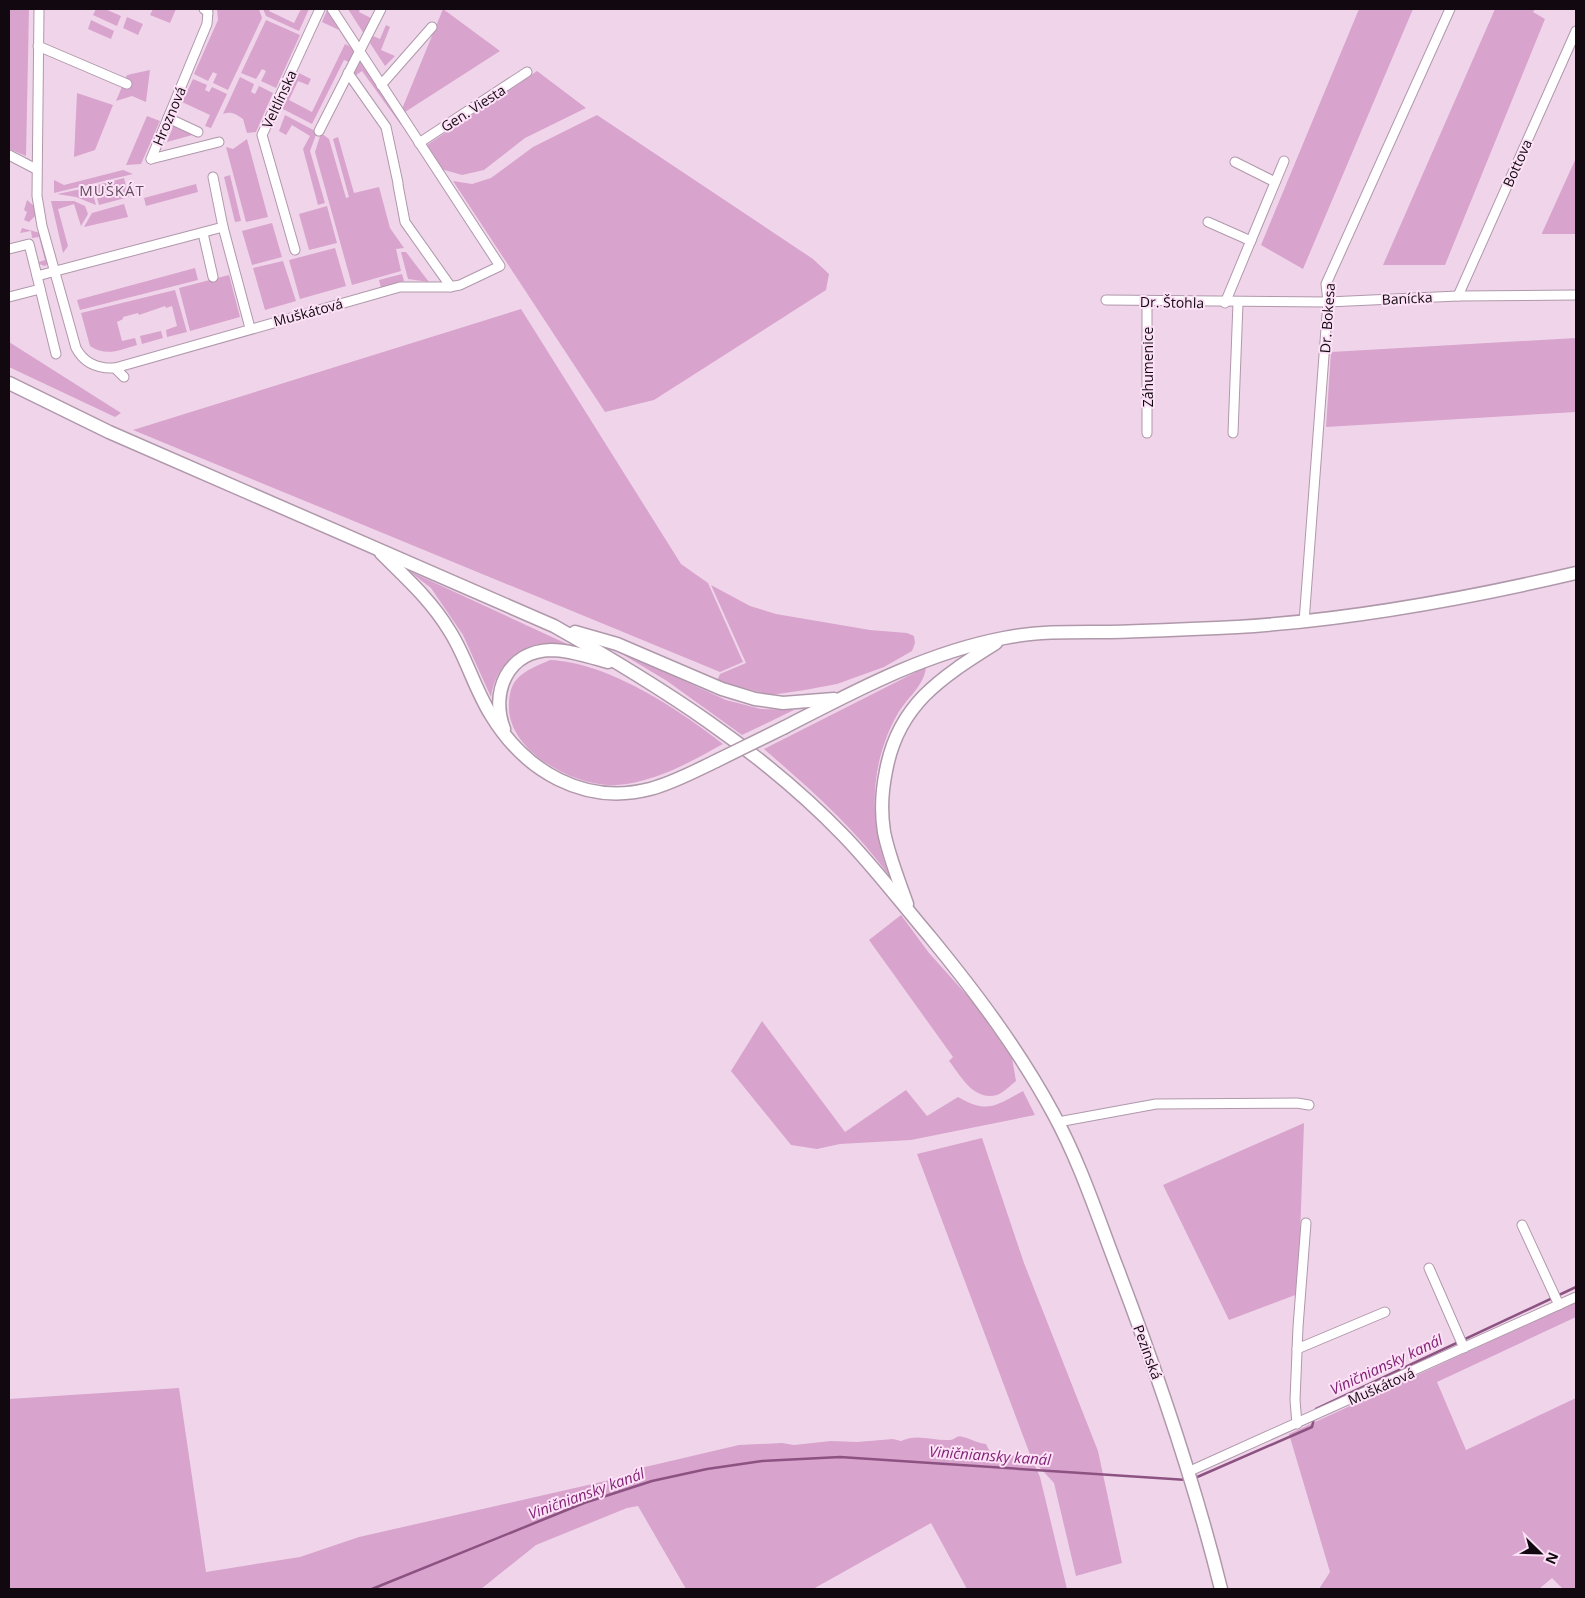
<svg xmlns="http://www.w3.org/2000/svg" width="1585" height="1598" viewBox="0 0 1585 1598" font-family="'Open Sans',sans-serif">
<rect width="100%" height="100%" fill="#f0d5ea"/>
<!-- green -->
<g fill="#d8a3cd">
<polygon points="9,9 29,9 26,156 9,149"/>
<polygon points="96,9 105,9 121,16 117,26 93,15"/>
<polygon points="153,9 176,9 170,23 150,15"/>
<polygon points="217,9 259,9 262,18 228,90 213,83 217,74 213,72 208,81 194,74 218,20"/>
<polygon points="263,9 270,9 269,11 294,23 301,9 309,9 299,31 266,16"/>
<polygon points="348,9 360,9 359,12 373,19 364,34"/>
<polygon points="443,9 500,51 405,112 402,109"/>
<polygon points="1359,9 1413,9 1303,269 1261,245"/>
<polygon points="1495,9 1535,9 1533,12 1545,19 1445,265 1383,265"/>
<polygon points="327,10 350,47 355,50 349,62 344,60 312,124 281,108 299,73 311,79 308,85 298,81 289,100 312,112 345,44 349,46 339,30 322,22"/>
<polygon points="127,17 143,24 138,35 123,28"/>
<polygon points="91,20 114,31 111,39 88,29"/>
<polygon points="266,20 300,35 276,88 261,81 266,71 262,69 256,79 241,73"/>
<polygon points="386,25 390,27 381,50 395,56 385,66 370,43 373,36 380,39"/>
<polygon points="360,56 402,124 401,125 362,71 353,77 351,74"/>
<polygon points="150,70 146,102 132,96 116,101 127,75"/>
<polygon points="537,71 586,108 525,138 484,170 462,175 441,169 427,145"/>
<path d="M240 77 254 84 251 92 255 94 259 86 273 93 256 132 247 133 243 119C236 114 231 111 223 114Z"/>
<polygon points="193,79 207,85 205,90 209,92 212,87 227,94 211,128 205,126 210,115 182,102"/>
<polygon points="77,93 113,105 95,150 74,157"/>
<polygon points="285,115 317,132 310,151 325,203 318,205 303,149 310,136 292,125 286,135 279,131"/>
<polygon points="597,115 813,259 829,274 826,290 654,400 605,412 453,181 472,184 491,178 533,147"/>
<polygon points="147,116 160,121 141,164 126,165"/>
<polygon points="174,124 196,134 167,142"/>
<polygon points="321,133 329,139 346,198 349,197 333,139 338,137 354,193 379,187 390,228 404,248 396,249 401,271 352,285 315,152"/>
<polygon points="247,139 268,217 246,222 226,147 233,149"/>
<polygon points="1576,158 1576,234 1542,234 1542,233"/>
<polygon points="123,170 133,174 54,193 54,180 64,185"/>
<polygon points="230,175 241,221 235,222 224,177"/>
<polygon points="124,178 129,197 99,205 94,186"/>
<polygon points="196,184 198,192 146,206 144,198"/>
<polygon points="91,187 96,205 76,197 57,194"/>
<polygon points="27,200 34,206 36,215 29,222 24,220 27,212 24,210"/>
<polygon points="51,201 74,201 85,206 88,214 81,226 74,204 58,209 68,246 63,253"/>
<polygon points="124,204 128,217 84,227 92,213"/>
<polygon points="327,206 337,243 309,250 299,214"/>
<polygon points="272,223 282,257 252,265 242,231"/>
<polygon points="22,228 40,233 48,263 45,266 39,264 39,262 45,260 39,237 32,238 31,231 20,233"/>
<polygon points="335,248 346,286 300,299 289,260"/>
<polygon points="401,252 406,252 429,282 408,279"/>
<polygon points="283,261 296,301 265,310 253,268"/>
<polygon points="195,268 198,280 80,310 77,300"/>
<polygon points="402,274 404,281 381,288 379,280"/>
<polygon points="229,275 240,317 190,331 179,288"/>
<path d="M175 290 187 332 167 337 166 330 177 326 172 306 166 308 165 306 139 315 138 313 123 317V319L117 322 122 341 135 338 137 345C120 350 106 357 90 346L81 313Z"/>
<polygon points="521,309 681,564 708,583 743,662 720,672 133,430"/>
<polygon points="161,331 163,338 142,344 140,336"/>
<polygon points="1576,338 1576,412 1326,427 1331,352"/>
<polygon points="9,342 121,413 115,417 9,367"/>
<path d="M409 571 578 649C565 646 552 642 539 644 513 648 494 672 491 697L463 635 431 588Z"/>
<polygon points="711,585 750,606 776,614 870,630 907,633 914,636 915,643 912,651 884,667 837,684 805,690 771,695 717,681 720,674 746,663"/>
<polygon points="612,648 726,700 761,709 794,710 742,735 667,681"/>
<path d="M550 660C607 662 679 709 723 744 690 762 656 782 617 785 576 788 506 751 509 704 509 696 511 685 517 679 525 670 539 665 550 660Z"/>
<path d="M926 667C924 687 906 698 897 715 869 765 868 825 890 877 855 828 809 788 764 749Z"/>
<path d="M901 915 929 953 973 1002 1012 1058 1016 1081C1011 1085 1003 1093 997 1095 973 1101 961 1076 949 1061L953 1057 869 940Z"/>
<path d="M762 1021 845 1132 906 1090 927 1116 958 1097C987 1114 995 1106 1023 1091L1035 1115 911 1140 840 1144 817 1149 791 1145 731 1071Z"/>
<polygon points="1304,1123 1298,1294 1229,1320 1163,1185"/>
<path d="M982 1138 1024 1263 1098 1451 1122 1563 1076 1576 1054 1483 1032 1459 1040 1477 1067 1589H967L931 1523 813 1589H686L638 1506 627 1508 536 1545 481 1589H9V1399L179 1388 206 1572 300 1557 359 1537 623 1477 645 1467 739 1445 782 1443 794 1445 831 1441 857 1442 893 1439 901 1441C917 1433 933 1441 949 1440 955 1440 957 1434 963 1437 971 1439 977 1443 986 1444L991 1454 1031 1457 917 1154Z"/>
<polygon points="1576,1302 1576,1317 1437,1382 1466,1450 1576,1398 1576,1589 1563,1589 1552,1578 1539,1589 1319,1589 1330,1572 1289,1434"/>
</g>
<g fill="none" stroke-linecap="round" stroke-linejoin="round">
<!-- stream -->
<g stroke="#8c5282" stroke-width="2.5">
<polyline points="1315,1412 1316,1409 1576,1287"/>
<polyline points="1195,1478 1312,1427 1314,1418"/>
<polyline points="372,1589 584,1503 652,1481 707,1469 762,1461 840,1457 1187,1480"/>
</g>
<!-- minor casing -->
<g stroke="#b098ab" stroke-width="11">
<g id="minor">
<path d="M39 9 37 196 42 226 76 348C84 363 97 369 115 368L124 377"/>
<polyline points="38,46 127,84"/>
<polyline points="348,73 386,127 398,183"/>
<polyline points="381,85 432,27"/>
<polyline points="168,118 198,132"/>
<polyline points="319,131 381,9"/>
<polyline points="419,143 527,72"/>
<polyline points="9,155 36,169"/>
<polyline points="151,159 207,24 208,12 204,9"/>
<polyline points="151,159 219,142"/>
<polyline points="1235,162 1275,182"/>
<polyline points="213,177 223,227 250,328"/>
<polyline points="398,185 405,222 451,287"/>
<polyline points="1208,222 1251,241"/>
<polyline points="203,233 213,277"/>
<polyline points="9,249 29,244 37,276 223,227"/>
<polyline points="295,250 262,135 320,9"/>
<polyline points="37,276 56,354"/>
<polyline points="1458,296 1576,31"/>
<polyline points="9,297 40,289"/>
<polyline points="1106,300 1328,302 1458,296 1576,295"/>
<polyline points="1225,303 1284,161"/>
<polyline points="115,368 400,287 449,287 460,285 500,266 332,9"/>
<polyline points="1147,433 1147,302"/>
<polyline points="1233,433 1238,303"/>
<polyline points="1304,622 1328,302 1326,284 1450,9"/>
<polyline points="1058,1122 1156,1104 1297,1103 1309,1105"/>
<polyline points="1522,1225 1559,1305"/>
<polyline points="1429,1268 1464,1348"/>
<polyline points="1297,1349 1385,1312"/>
<polyline points="1297,1424 1295,1400 1298,1327 1306,1223"/>
<polyline points="1190,1471 1576,1297"/>
</g>
</g>
<!-- secondary casing -->
<g stroke="#b098ab" stroke-width="15">
<g id="secondary">
<path d="M9 383 109 432 554 626C658 685 760 749 844 836 875 868 902 904 931 938 976 993 1019 1050 1053 1113 1080 1162 1098 1218 1118 1270 1158 1375 1194 1480 1221 1589"/>
<path d="M381 553C406 578 431 600 449 630 466 656 474 688 491 715 525 771 584 806 650 789 673 783 695 771 716 761"/>
<polyline points="575,632 617,644 722,689 755,699 783,703 834,699"/>
<path d="M785 727C855 691 925 653 1004 638 1039 631 1075 632 1110 632 1152 631 1195 629 1237 627 1351 620 1465 599 1576 573"/>
<path d="M504 729C490 693 507 651 551 650 569 650 590 657 608 662"/>
<path d="M907 904C899 881 889 857 884 832 881 813 882 790 886 771 898 704 942 677 996 643"/>
</g>
</g>
<!-- minor -->
<use href="#minor" stroke="#fff" stroke-width="9"/>
<!-- secondary -->
<use href="#secondary" stroke="#fff" stroke-width="12"/>
<!-- secondary-bridge casing -->
<g stroke="#b098ab" stroke-width="15" stroke-linecap="butt">
<polyline id="secondary-bridge" points="716,761 785,727"/>
</g>
<!-- secondary-bridge -->
<use href="#secondary-bridge" stroke="#fff" stroke-width="12"/>
</g>
<g text-anchor="middle" dominant-baseline="central" stroke-width="4" stroke-linejoin="round" paint-order="stroke">
<!-- street labels -->
<g font-size="14" fill="#120910" stroke="#fde2f7">
<text transform="translate(279 99) rotate(-65)">Veltlínska</text>
<text transform="translate(473 108) rotate(-33)">Gen. Viesta</text>
<text transform="translate(169 116) rotate(-67)">Hroznová</text>
<text transform="translate(1517 163) rotate(-66)">Bottova</text>
<text transform="translate(1407 298) rotate(-3)">Banícka</text>
<text transform="translate(1172 302) rotate(1)">Dr. Štohla</text>
<text transform="translate(308 312) rotate(-15)">Muškátová</text>
<text transform="translate(1327 318) rotate(-86)">Dr. Bokesa</text>
<text transform="translate(1147 367) rotate(-90)">Záhumenice</text>
<text transform="translate(1148 1352) rotate(70)">Pezinská</text>
<text transform="translate(1381 1386) rotate(-24)">Muškátová</text>
</g>
<!-- neighbourhood labels -->
<g font-size="15" letter-spacing="1" fill="#644e5f" stroke="#fde2f7">
<text x="112" y="190">MUŠKÁT</text>
</g>
<!-- water labels -->
<g font-size="15" font-style="italic" fill="#7e1f72" stroke="#fde2f7">
<text transform="translate(1386 1364) rotate(-25)">Viničniansky kanál</text>
<text transform="translate(990 1455) rotate(4)">Viničniansky kanál</text>
<text transform="translate(586 1493) rotate(-20)">Viničniansky kanál</text>
</g>
</g>
<!-- border -->
<rect width="1585" height="1598" fill="none" stroke="#120910" stroke-width="20"/>
<!-- north arrow -->
<g transform="translate(1540 1553) rotate(113)" stroke="#fde2f7" stroke-width="4" paint-order="stroke">
<path d="M0-4L9 19L0 12L-9 19Z" fill="#120910"/>
<text y="-8" font-size="14" font-weight="bold" text-anchor="middle" fill="#120910">N</text>
</g>
</svg>
